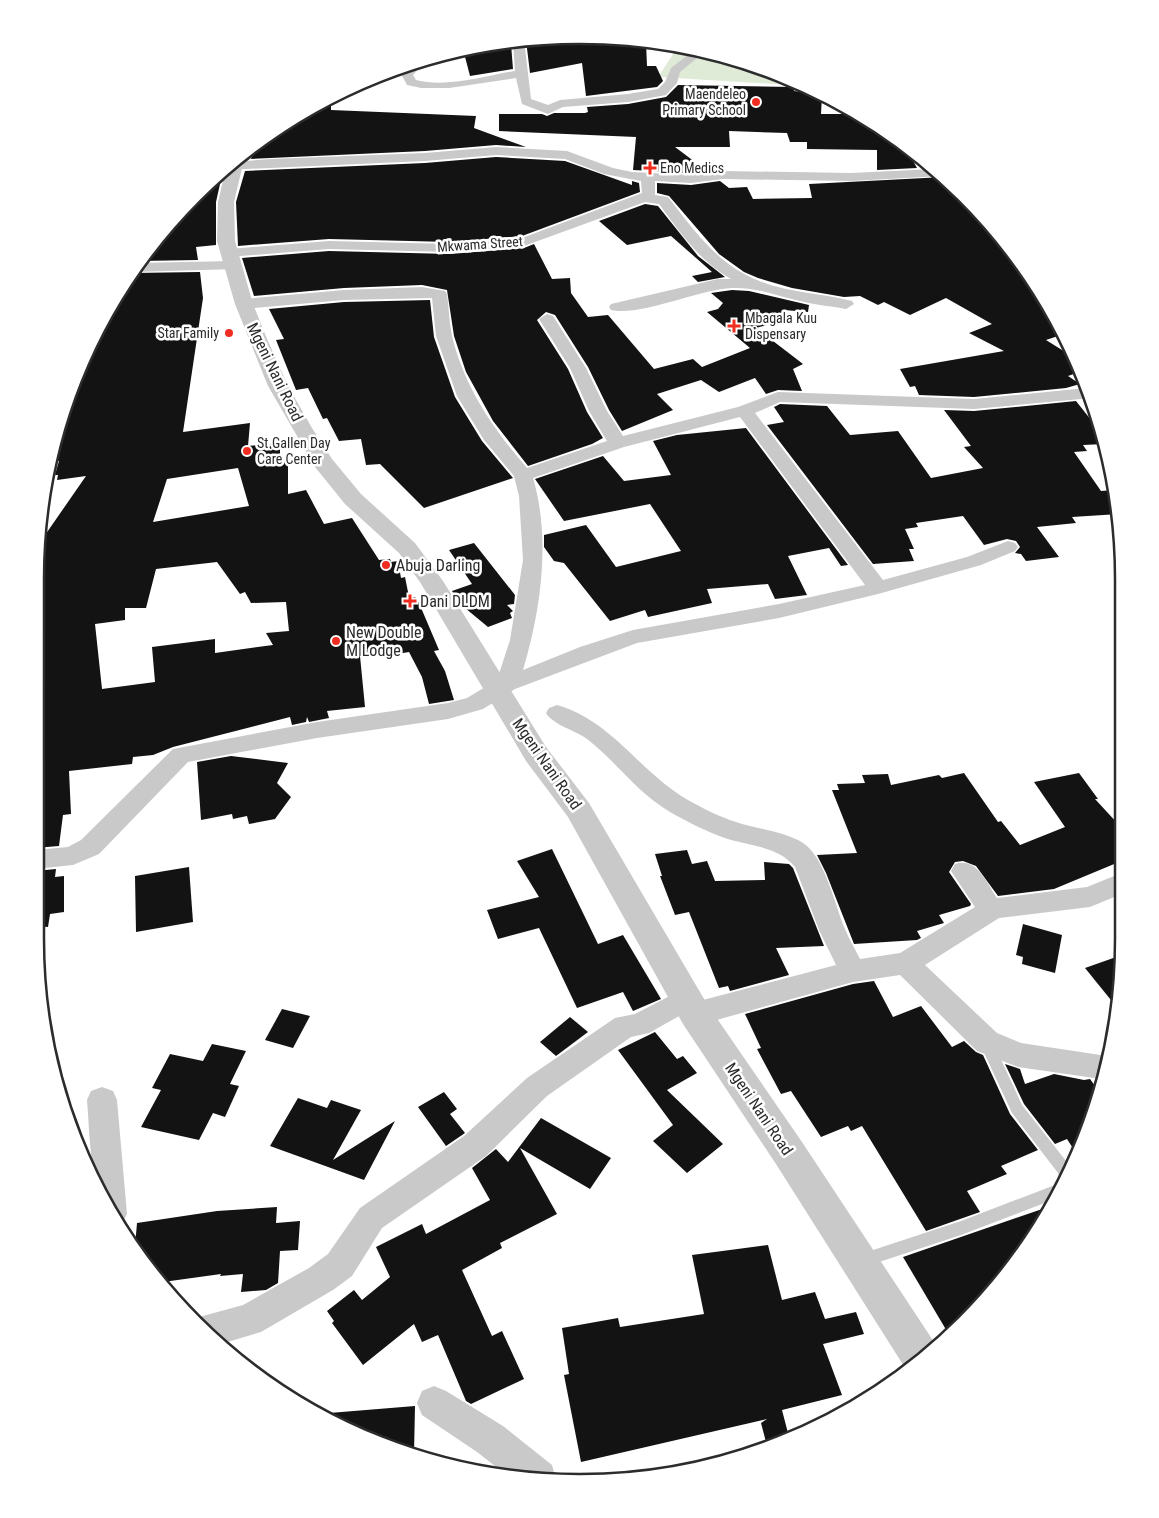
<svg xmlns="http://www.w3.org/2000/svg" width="1159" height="1518" viewBox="0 0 1159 1518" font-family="'Roboto Condensed',sans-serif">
<rect width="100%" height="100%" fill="#fff"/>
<!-- green -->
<polygon fill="#dfebd7" points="679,45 788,77 806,86 658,77"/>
<!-- building -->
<g fill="#131313" fill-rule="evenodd">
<polygon points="580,35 646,42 647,66 656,66 663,81 657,87 586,96 582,63 530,73 526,40"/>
<polygon points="490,44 511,44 513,69 470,76 463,49"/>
<polygon points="678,85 793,87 794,91 822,95 821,114 859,114 882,127 911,150 907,150 917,168 877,170 877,150 807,149 807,142 790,142 787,133 729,131 730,147 675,147 707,171 691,173 633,170 636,137 499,131 499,114 542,114 547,116 554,113 585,113 588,112 587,107 628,104 666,97"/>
<polygon points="331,98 331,110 476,116 474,128 526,147 496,145 425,151 251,159 257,143 277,127"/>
<polygon points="496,157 565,161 632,185 632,181 639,183 640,192 522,236 450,242 329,239 238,246 236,202 245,171 425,163"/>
<polygon points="222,175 216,202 216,245 196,247 198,260 139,261 147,248 194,195 217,176"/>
<polygon points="944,177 965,195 1032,277 1061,335 1046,340 1070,355 1079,372 1068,376 1080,384 1066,388 974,397 919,395 915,386 910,387 900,369 1004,351 969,333 992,324 946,298 910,315 884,302 878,305 860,296 844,297 792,288 758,278 744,272 719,254 669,196 657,193 657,183 691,185 720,181 729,188 747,187 753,199 812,198 809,184"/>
<polygon points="645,204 658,206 698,256 725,277 698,282 692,276 712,272 671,236 627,245 599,221"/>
<polygon points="534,244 552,279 570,278 571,293 588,317 608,315 654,369 693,359 702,367 750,348 707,312 718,309 723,303 711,293 732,290 749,291 809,305 808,312 784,310 781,321 756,328 803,364 793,369 802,391 778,390 766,394 755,378 719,392 701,380 657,394 673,410 622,431 609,410 588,367 555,315 546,312 537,320 568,369 587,412 603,438 592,444 528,466 493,421 466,372 454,336 447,290 422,285 344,288 254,296 242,258 329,251 450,254 524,248"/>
<path d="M200 272 203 298 183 432 250 423 248 446 280 443V458L288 457V494L306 490 324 524 352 518 379 560 390 559 391 562 398 561 401 578 405 577 409 597H415L419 603 439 650 434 651 445 671 454 700 429 704 422 677 409 652 397 654 396 651 360 656 365 707 327 711 329 718 309 722 307 717 306 722 292 725 290 717 173 747 153 755 133 757 132 764 69 771 71 814 63 815 59 846 35 848 36 544 37 538H43L86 476 57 480 58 475H55L59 461H56L71 410H64L91 339 132 273ZM238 468 249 506 153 522 167 479ZM217 562 240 594 245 592 251 603 286 602 289 631 266 633 273 645 215 653V639L152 647 155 682 102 689 95 624 125 620V608H146L156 569Z"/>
<polygon points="430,300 434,337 455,397 482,441 513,478 424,508 380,464 366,465 361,439 339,441 327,418 323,419 308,388 296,390 276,340 284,339 269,309 344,302"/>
<polygon points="1076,401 1095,425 1100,425 1104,444 1083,445 1087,451 1074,452 1101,491 1115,490 1119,514 1072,517 1076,523 1037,527 1059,557 1026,561 1021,554 1015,553 1020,547 1016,541 1007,539 984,545 963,516 916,523 918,527 905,529 914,549 909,549 914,561 873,564 767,425 784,422 774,407 780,404 827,406 850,435 898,431 931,478 983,468 964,447 971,446 944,410 974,411"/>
<polygon points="746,428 848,565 841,566 829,548 788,556 807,595 775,599 768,584 707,589 712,603 648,617 645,610 610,621 564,563 554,561 544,547 544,535 586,525 616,567 681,551 650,504 564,521 535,479 603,456 624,481 671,475 653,441 677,435"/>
<polygon points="474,543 515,595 514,604 507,605 513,611 510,613 512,618 488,627 459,603 452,591 472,584 449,550"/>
<polygon points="231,756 288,763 277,783 291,797 275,819 249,824 247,816 233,819 232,814 201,820 197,762"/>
<polygon points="964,773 998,822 1001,821 1020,845 1065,827 1034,782 1079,773 1098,799 1095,799 1119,825 1119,862 1054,889 998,896 976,866 963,861 955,862 949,872 971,904 970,906 939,915 944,923 917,931 921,938 917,940 854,944 826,873 817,855 857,853 832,790 839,790 837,784 865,783 862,775 888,774 891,785 939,775 942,778"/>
<polygon points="552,849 598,944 623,935 661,999 633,1011 623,992 577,1008 539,928 498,939 487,910 539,897 517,861"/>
<polygon points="687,850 692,864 707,861 715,881 765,880 764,862 789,864 793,868 824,946 776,948 789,975 730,991 728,986 719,988 689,912 675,915 660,876 662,876 655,854"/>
<polygon points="189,867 193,922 136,932 135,876"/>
<polygon points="56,869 55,877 64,876 64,912 50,914 48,927 35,926 35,871"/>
<polygon points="1023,924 1062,935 1055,973 1022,964 1023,957 1016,955"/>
<polygon points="1119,956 1119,1010 1085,968"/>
<polygon points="874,981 893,1017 921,1006 952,1047 964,1041 976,1052 983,1055 1010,1114 1038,1150 1001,1166 1007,1174 967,1191 980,1212 926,1231 862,1126 851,1131 848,1126 821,1137 791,1091 781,1094 757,1049 761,1048 745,1014 853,984"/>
<polygon points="282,1009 310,1016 293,1048 265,1040"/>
<polygon points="570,1017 588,1032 556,1056 540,1042"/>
<polygon points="655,1032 677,1059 683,1056 697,1073 667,1090 723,1144 687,1173 653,1141 673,1125 618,1050"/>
<polygon points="212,1044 246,1051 230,1084 239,1086 225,1117 213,1113 199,1140 141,1127 161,1090 152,1088 170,1054 203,1061"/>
<polygon points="1005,1064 1020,1069 1025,1084 1054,1074 1084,1080 1090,1079 1098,1090 1083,1147 1078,1156 1067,1139 1055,1144 1024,1104"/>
<polygon points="444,1092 457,1109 450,1114 465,1133 446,1146 418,1107"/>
<polygon points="298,1098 327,1108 331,1100 361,1110 333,1160 395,1121 364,1180 270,1146"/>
<polygon points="541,1118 611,1158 590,1189 520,1148 557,1214 500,1243 502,1248 462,1270 492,1336 502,1331 524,1379 471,1404 466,1401 438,1335 422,1342 414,1324 363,1365 332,1323 334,1321 327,1311 354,1290 362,1300 390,1277 376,1247 422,1224 426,1234 490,1200 472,1168 496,1149 508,1162"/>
<polygon points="1051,1206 1032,1241 965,1323 948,1333 903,1257"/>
<polygon points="277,1207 276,1223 300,1221 298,1250 280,1251 278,1283 266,1290 241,1292 243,1274 220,1276 221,1274 163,1282 135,1246 137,1223 217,1211"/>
<polygon points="768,1245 782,1300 815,1292 825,1319 856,1312 864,1334 823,1344 842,1395 782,1410 789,1437 784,1440 766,1442 761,1423 767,1419 581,1462 564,1375 569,1374 562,1328 618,1318 620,1327 704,1314 692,1255"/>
<polygon points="415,1406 414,1454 317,1414"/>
</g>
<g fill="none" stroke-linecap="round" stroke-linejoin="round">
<!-- service -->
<g fill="#c9c9c9" fill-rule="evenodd">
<polygon points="987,1038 992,1040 1022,1105 1070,1166 1071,1168 1063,1183 1061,1182 1058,1173 1012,1113 980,1044 982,1040"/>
<polygon points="1060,1183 1063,1184 1055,1199 961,1235 864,1267 859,1265 856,1260 859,1255 864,1253 961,1221"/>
</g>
<!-- minor -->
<g fill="#c9c9c9" fill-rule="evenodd">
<path d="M524 40 531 99 548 105 560 100 628 94 658 89 665 82 671 68 689 54 690 47 701 50V55L680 72 677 83 666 95 628 102 563 107 548 114 522 104 516 78 449 88H421L407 85 401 74 407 66 418 62 419 68 413 75 416 80C447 88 484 76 515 71L513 42Z"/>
<path d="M496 147 567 151 613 168 632 172 691 175 723 171 851 173 934 169 942 176 851 181 723 179 691 183 655 181V195L668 197C694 230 717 264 757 280 787 293 821 293 852 301L854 304 846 309C831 306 815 305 800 301 778 296 756 287 732 288 700 289 639 317 611 310L609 307 611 304 718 279H731C699 261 680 232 659 204L645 202 524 246 450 252 329 249 229 257 222 253 229 249 329 241 450 244 522 238 642 193 641 181 604 174 565 159 496 155 425 161 224 170 234 162 270 159 425 153Z"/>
<polygon points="232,261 240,266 237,269 133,272 138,263"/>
<path d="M422 287 445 291 447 294C449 308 449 322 452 336 464 386 493 429 527 468L607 441 589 411 570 368 539 319 547 314 553 316 586 368 607 411 623 436 738 407 778 392 974 399 1087 388 1092 398 974 409 780 402 755 413 883 580 967 557 1008 541 1015 543 1018 547 1015 551 981 565 878 594 779 618 637 643 515 689 483 709 448 719 317 738 188 762 99 854 73 865 35 869V850L68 847 81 840 173 749 317 722 448 703 467 698 497 680 510 640 523 560 519 496 514 476 484 440 457 396 436 336 432 298 344 300 244 309 236 304 244 299 344 290ZM740 417 865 585 779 604 633 630 580 647 523 670C541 610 551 539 533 478L624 447Z"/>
<path d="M557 705C613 721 639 772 688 800 702 808 720 817 736 822 756 829 791 832 807 846 826 863 835 905 845 929 849 939 855 949 860 959L900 953 975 907 951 871 955 864C977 857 986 882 997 898L1087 887 1119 874V895L1090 907 999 918 925 965 997 1033 1021 1043 1107 1056 1101 1079 1018 1067 977 1051 900 975 853 982 695 1026 685 1022 681 1015 649 1033 631 1037 547 1096 486 1156 382 1228 352 1276 333 1290 261 1332 221 1344 192 1319 243 1305 309 1268 328 1254 360 1208 464 1136 527 1078 615 1018 635 1014 687 987 697 990 701 998 699 1001 836 965 819 930 795 867C777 845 746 846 722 837 705 831 686 821 670 812 636 792 617 762 587 739 575 730 553 725 546 713L549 708Z"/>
<path d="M102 1087 113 1091 117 1100 127 1214 122 1224 119 1226C88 1184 91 1149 87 1100L91 1091Z"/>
<polygon points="434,1386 446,1391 503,1426 552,1465 556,1480 504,1473 477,1452 422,1415 417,1403 422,1391"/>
</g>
<!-- tertiary -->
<polygon fill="#c9c9c9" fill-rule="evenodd" points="241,157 244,160 234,202 235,241 253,304 267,339 288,386 312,428 332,459 361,494 415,543 443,581 546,747 589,803 707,1004 802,1142 936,1345 907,1371 776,1164 683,1024 568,817 526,761 420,582 399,553 345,504 315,467 268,386 235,304 217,241 218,202 226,168"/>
</g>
<!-- markers -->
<g fill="#f02d20" stroke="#fff" stroke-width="2">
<circle cx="756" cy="102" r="5"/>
<path d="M647.5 160.5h5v5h5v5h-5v5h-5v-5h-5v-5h5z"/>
<path d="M731.5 318.5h5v5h5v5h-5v5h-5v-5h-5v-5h5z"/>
<circle cx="229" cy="333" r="5"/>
<circle cx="247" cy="451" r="5"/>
<circle cx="386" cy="565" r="5"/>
<path d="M407.5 593.5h5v5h5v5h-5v5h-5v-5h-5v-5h5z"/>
<circle cx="336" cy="641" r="5"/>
</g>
<g text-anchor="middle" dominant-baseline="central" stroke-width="5" stroke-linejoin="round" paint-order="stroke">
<!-- far-poi labels -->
<g font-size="14" fill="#2c2c2c" stroke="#fff" text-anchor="start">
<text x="746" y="94" text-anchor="end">Maendeleo<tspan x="746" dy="16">Primary School</tspan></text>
<text x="660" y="168">Eno Medics</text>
<text x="745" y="318">Mbagala Kuu<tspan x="745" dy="16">Dispensary</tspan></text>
<text x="219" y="333" text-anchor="end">Star Family</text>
<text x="257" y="443">St.Gallen Day<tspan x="257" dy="16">Care Center</tspan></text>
</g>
<!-- far-street labels -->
<g font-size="14" fill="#2c2c2c" stroke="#fff">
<text transform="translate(480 244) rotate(-4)">Mkwama Street</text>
</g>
<!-- street labels -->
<g font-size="16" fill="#2c2c2c" stroke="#fff">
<text transform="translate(275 372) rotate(64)">Mgeni Nani Road</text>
<text transform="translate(547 764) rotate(55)">Mgeni Nani Road</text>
<text transform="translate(759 1109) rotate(56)">Mgeni Nani Road</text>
</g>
<!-- poi labels -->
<g font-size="16" fill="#2c2c2c" stroke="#fff" text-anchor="start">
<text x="396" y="565">Abuja Darling</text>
<text x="420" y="601">Dani DLDM</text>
<text x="346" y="632">New Double<tspan x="346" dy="18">M Lodge</tspan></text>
</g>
</g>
<!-- crop -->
<path d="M0 0H1159V1518H0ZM579 44H580A535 535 0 0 1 1115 579V939A535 535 0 0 1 580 1474H579A535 535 0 0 1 44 939V579A535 535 0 0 1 579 44Z" fill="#fff" fill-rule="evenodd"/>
<path fill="none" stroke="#2c2c2c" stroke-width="2.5" d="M579 44H580A535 535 0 0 1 1115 579V939A535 535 0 0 1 580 1474H579A535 535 0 0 1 44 939V579A535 535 0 0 1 579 44Z"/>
</svg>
